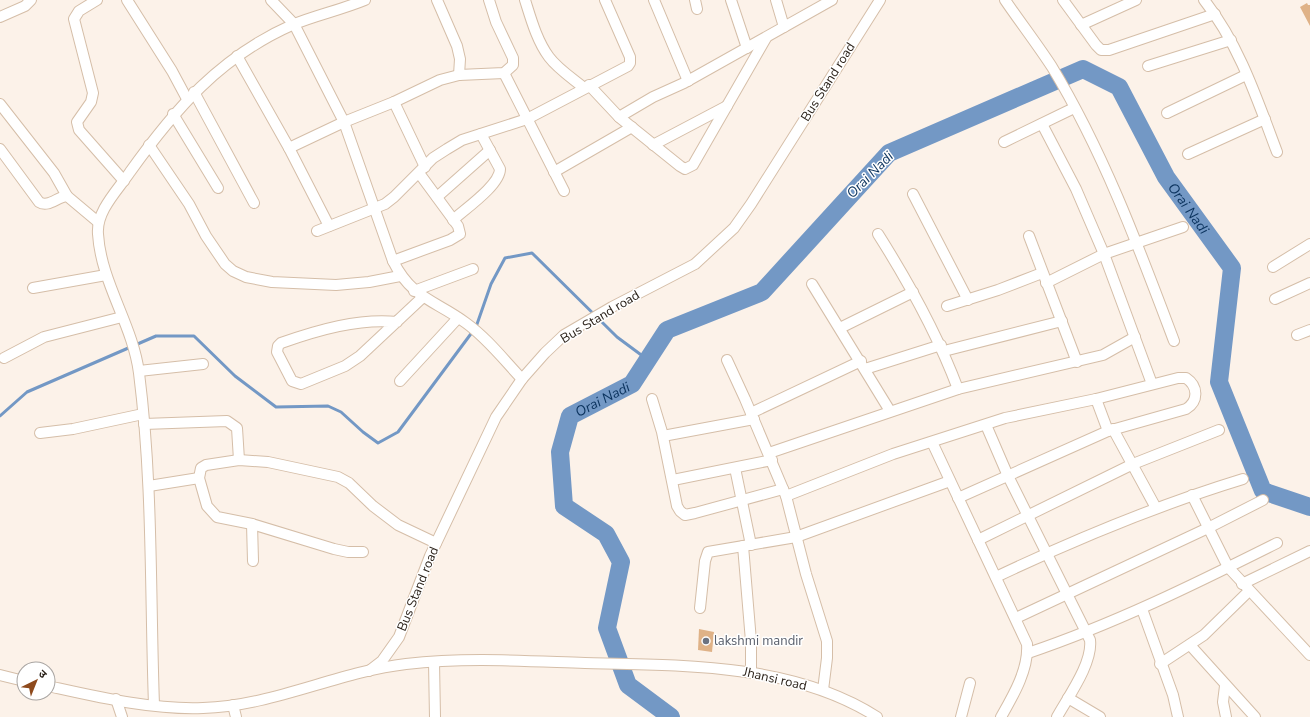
<svg xmlns="http://www.w3.org/2000/svg" width="1310" height="717" viewBox="0 0 1310 717" font-family="'Nunito Sans','Noto Sans Devanagari',sans-serif">
<rect width="100%" height="100%" fill="#fcf2e9"/>
<g fill="none" stroke-linecap="round" stroke-linejoin="round">
<!-- stream -->
<g stroke="#7398c5" stroke-width="3">
<polyline points="476,327 491,284 505,258 532,253 617,337 648,360"/>
<polyline points="0,416 27,392 156,336 194,336 235,376 276,407 328,406 341,412 363,432 378,443 398,432 473,331"/>
</g>
<!-- river -->
<path stroke="#7398c5" stroke-width="18" id="s1" d="M671 717 628 685 607 628 621 562 606 534 564 506 560 452 570 416 632 384 667 330 762 292 889 153 1083 69 1119 87 1166 177 1232 268 1219 382 1263 491 1310 507"/>
</g>
<!-- building -->
<g fill="#dfb287">
<polygon points="1307,3 1308,5 1310,5 1310,26 1300,7"/>
<polygon points="699,629 714,632 712,652 698,650"/>
</g>
<g fill="none" stroke-linecap="round" stroke-linejoin="round">
<!-- minor casing -->
<g stroke="#d5bea8" stroke-width="12">
<g id="minor">
<polyline points="97,0 79,11 74,19 93,93 91,102 77,122 79,130 124,181"/>
<polyline points="127,0 172,71 187,99"/>
<path d="M271 0 294 24 344 122 393 261C412 299 435 300 466 323 487 338 504 360 522 379"/>
<polyline points="437,0 457,46 460,59 459,75"/>
<path d="M525 0C531 19 537 41 549 57 558 69 572 78 584 88"/>
<polyline points="654,0 688,81"/>
<polyline points="695,0 697,9"/>
<polyline points="731,0 747,48"/>
<polyline points="776,0 784,27"/>
<path d="M1005 0C1020 22 1037 44 1052 67 1104 153 1139 248 1174 341"/>
<polyline points="1063,0 1096,45 1101,50 1109,50 1215,14"/>
<path d="M1204 0C1239 44 1257 99 1277 152"/>
<polyline points="0,17 25,6 31,0"/>
<polyline points="1081,25 1136,0"/>
<polyline points="237,56 289,148 329,226"/>
<polyline points="1148,66 1231,40"/>
<polyline points="504,73 564,191"/>
<polyline points="589,85 619,117 680,166 685,169 693,165 766,38"/>
<polyline points="194,92 254,203"/>
<polyline points="394,102 425,167"/>
<polyline points="0,104 54,173 67,196"/>
<polyline points="1167,113 1246,75"/>
<polyline points="173,114 218,188"/>
<polyline points="619,117 653,97 684,83 832,0"/>
<polyline points="1042,124 1076,189 1104,254 1152,384"/>
<polyline points="1004,142 1074,108"/>
<polyline points="149,145 189,204 206,236 225,264 233,271 246,277 272,282 336,285 369,282 400,276"/>
<polyline points="653,145 727,106"/>
<polyline points="289,148 344,122 394,102 440,80 459,75 504,73 513,65 513,58 496,22 489,0"/>
<path d="M0 149 39 202C48 208 57 197 67 196L98 222"/>
<polyline points="1188,154 1265,119"/>
<polyline points="554,172 632,127"/>
<polyline points="913,194 968,300"/>
<polyline points="437,197 490,150"/>
<path d="M453 220C465 209 500 185 500 169L481 134"/>
<polyline points="317,231 385,204 394,197 433,158 447,149 462,140 527,119 628,66 630,63 630,57 605,0"/>
<path d="M878 234C909 283 937 333 958 389"/>
<polyline points="1029,236 1077,362"/>
<polyline points="393,261 450,240 460,234 458,226 419,173"/>
<polyline points="1273,267 1310,244"/>
<polyline points="1046,283 1104,254 1183,227"/>
<polyline points="812,284 890,411"/>
<polyline points="33,288 106,275"/>
<polyline points="414,291 473,269"/>
<polyline points="1275,299 1310,283"/>
<polyline points="947,306 998,290 1042,273"/>
<path d="M397 322C359 318 318 330 281 343L278 346 277 352 292 381 301 384 345 366 360 356 423 297"/>
<polyline points="840,328 913,292"/>
<polyline points="1297,335 1310,330"/>
<polyline points="944,351 1062,321"/>
<polyline points="4,358 44,337 122,317"/>
<polyline points="727,360 745,399 786,496 806,574 827,641 827,658 823,690"/>
<polyline points="865,369 941,345"/>
<polyline points="139,371 203,364"/>
<polyline points="400,381 458,318"/>
<polyline points="652,399 662,432 677,506 680,511 685,515 695,513 783,489"/>
<polyline points="1096,399 1108,431"/>
<polyline points="751,413 861,361"/>
<polyline points="144,424 227,421 237,428 239,460"/>
<path d="M986 425 1008 476 1090 640C1093 663 1068 697 1057 717"/>
<polyline points="1113,429 1156,508"/>
<polyline points="40,433 73,429 143,414"/>
<polyline points="663,436 754,419"/>
<path d="M932 442 1027 644C1029 669 1013 696 1001 717"/>
<polyline points="769,453 958,389 1103,355 1135,337"/>
<polyline points="735,468 751,545"/>
<polyline points="673,480 772,460"/>
<polyline points="149,486 199,478"/>
<polyline points="1192,495 1228,567 1310,655"/>
<path d="M786 496 893 454 1005 418 1096 399 1178 378H1186C1198 386 1199 401 1186 409L1108 431 958 498"/>
<polyline points="252,524 253,561"/>
<polyline points="978,540 1133,464 1219,430"/>
<polyline points="743,546 751,641 751,673"/>
<polyline points="363,552 348,552 334,549 252,524 217,517 207,506 199,478 201,468 206,465 239,460 268,462 338,477 349,483 373,506 398,525 436,543"/>
<path d="M996 577C1076 539 1158 505 1243 479"/>
<polyline points="1242,584 1310,551"/>
<polyline points="700,608 705,561 708,552 796,537 950,481"/>
<polyline points="1142,609 1173,695 1178,717"/>
<polyline points="1016,618 1208,528 1263,500"/>
<polyline points="1190,645 1255,717"/>
<path d="M1028 653C1114 624 1195 584 1277 543"/>
<polyline points="434,662 435,717"/>
<polyline points="1160,664 1204,635 1249,591"/>
<polyline points="369,671 382,661 399,637 430,556 496,417 522,379 545,353 564,335 612,307 695,264 734,228 751,204 880,0"/>
<polyline points="0,675 24,681"/>
<path d="M48 686C98 697 152 710 203 708 273 706 337 672 406 664 466 657 525 661 585 663 681 665 793 663 877 717"/>
<polyline points="1225,686 1223,702 1226,717"/>
<polyline points="1068,698 1100,717"/>
<polyline points="116,699 122,717"/>
<path d="M154 705C150 594 153 483 139 373 133 325 101 283 98 234 96 211 118 190 130 172 175 109 220 57 292 25 316 15 341 10 365 0"/>
<polyline points="233,705 236,717"/>
<polyline points="961,717 970,683"/>
</g>
</g>
<!-- minor -->
<use href="#minor" stroke="#fff" stroke-width="10"/>
</g>
<!-- markers -->
<circle fill="#6b7280" stroke="#fff" stroke-width="1.5" cx="706" cy="641" r="4"/>
<g text-anchor="middle" dominant-baseline="central" stroke-width="3" stroke-linejoin="round" paint-order="stroke">
<!-- street labels -->
<g font-size="13" fill="#271e16" stroke="#fff">
<text transform="translate(828 82) rotate(-58)">Bus Stand road</text>
<text transform="translate(600 317) rotate(-31)">Bus Stand road</text>
<text transform="translate(418 589) rotate(-68)">Bus Stand road</text>
<text transform="translate(775 679) rotate(13)">Jhansi road</text>
</g>
<!-- worship labels -->
<g font-size="13" fill="#5b616d" stroke="#fff" text-anchor="start">
<text x="714" y="641">lakshmi mandir</text>
</g>
<!-- water labels -->
<g font-size="14" font-style="italic" fill="#0b335e" stroke="#fff">
<text transform="translate(870 175) rotate(-45)">Orai Nadi</text>
<text stroke="none"><textPath href="#s1" startOffset="1172">Orai Nadi</textPath></text>
<text stroke="none"><textPath href="#s1" startOffset="392">Orai Nadi</textPath></text>
</g>
</g>
<!-- north arrow -->
<g transform="translate(36 681) rotate(43)"><circle r="19" fill="#ffffff" stroke="#a9a5a2"/>
<path d="M0-3L7 15L0 10L-7 15Z" fill="#8e4a1d"/>
<text y="-6" font-size="11" font-weight="bold" text-anchor="middle" fill="#271e16">उ</text>
</g>
</svg>
